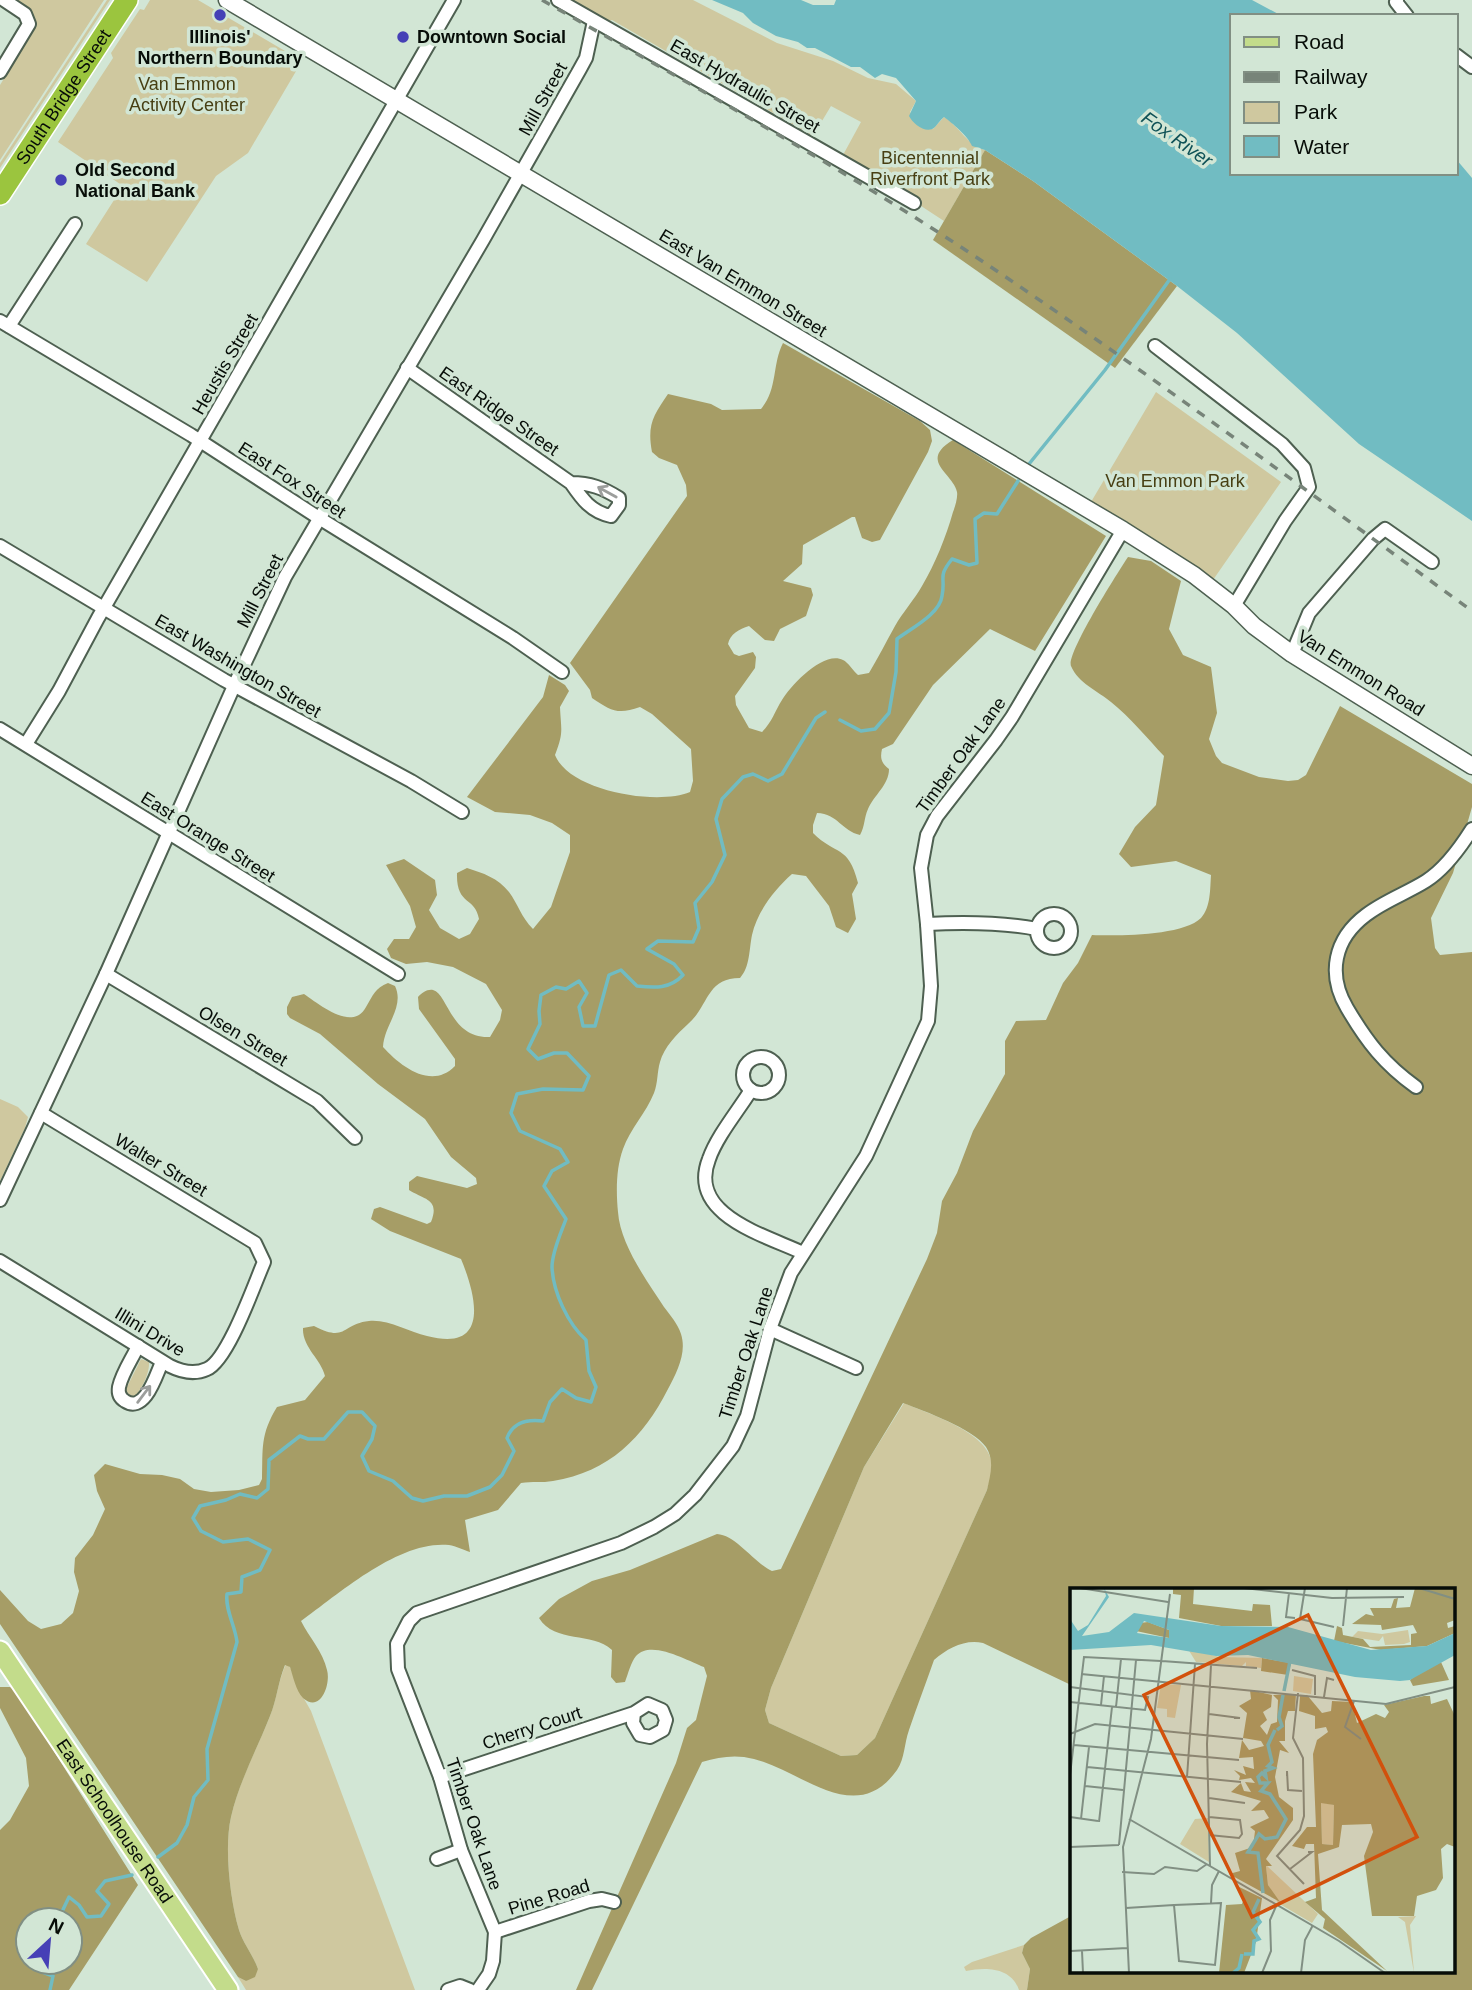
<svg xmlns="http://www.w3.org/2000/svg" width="1472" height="1990" viewBox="0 0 1472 1990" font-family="Arial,sans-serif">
<rect width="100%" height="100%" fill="#d2e6d5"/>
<!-- green -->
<g fill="#cfc89f">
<polygon points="12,0 104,0 0,160 0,85 32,33 34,21 30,11"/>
<polygon points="107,0 110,0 0,168 0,163"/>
<polygon points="150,0 198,0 302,61 248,153 216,176 147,282 86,244 123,186 58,142 113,58 111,53 140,9 144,10"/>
<path d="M572 0H693L777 43 833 61 868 78 896 84 916 101 910 112 925 129H933L944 117C959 126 968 146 985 150L944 221 843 155 861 122 831 106 813 136 612 20 609 21Z"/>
<polygon points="1156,392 1281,482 1213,580 1177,554 1091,502"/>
<polygon points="0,1099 18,1107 28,1117 25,1128 0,1181"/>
<path d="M141 1359 149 1362C150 1372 141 1393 132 1398L127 1395 126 1389Z"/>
<path d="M904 1403C930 1415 994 1433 992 1468 992 1475 989 1483 987 1490L875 1738 857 1755 841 1756 769 1723 765 1710 771 1688 864 1467Z"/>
<path d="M286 1664 290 1667 299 1690 311 1711 415 1990H246L238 1977 246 1981 258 1969C253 1955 243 1943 239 1930 230 1900 224 1847 231 1817 239 1781 257 1749 270 1716 277 1699 278 1681 286 1664Z"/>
<path d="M1024 1945 1022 1953 1030 1969 1027 1990H1019C1011 1967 986 1967 966 1971L964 1967 972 1962Z"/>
</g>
<!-- forest -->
<g fill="#a69d66" fill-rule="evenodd">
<polygon points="985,150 1033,181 1177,286 1115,368 933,240"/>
<path d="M783 343 920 421 930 430 932 441 928 452 880 540 872 542 862 538 855 517H852L803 545 802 564 783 581 811 588 813 595 806 616 780 629 774 641 765 640 749 626C739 629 730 634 728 644L734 654 739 656 753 652 756 657 755 668 735 696 736 705 749 728 762 732C772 722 775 711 782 700 791 685 824 650 843 660 848 662 853 671 858 675L869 673C878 658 886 642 895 626 903 612 914 600 922 586 935 564 946 537 953 512 955 507 958 497 957 492 953 473 918 461 953 440L1106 536 1035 651 990 629 933 685 893 744 882 749C880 758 881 763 889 769 889 785 874 795 868 809 864 818 865 826 860 835 842 831 838 814 817 813L813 825V833C836 856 848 844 858 883L852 894 856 919 848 933 836 927 829 906 806 876 792 874C774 890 757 912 752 935 749 950 750 967 740 978 706 978 709 1006 688 1024 677 1034 664 1047 660 1062 657 1072 658 1083 654 1093 646 1113 630 1129 623 1149 616 1168 616 1192 618 1212 620 1244 647 1281 664 1307 670 1315 678 1324 681 1334 687 1353 677 1372 668 1389 643 1438 609 1472 553 1481 542 1483 532 1481 521 1483L498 1510 465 1520 470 1552C464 1550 456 1546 449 1545 399 1540 340 1593 301 1621 309 1637 323 1652 327 1670 331 1683 321 1714 303 1698 296 1691 293 1676 290 1667L285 1665C278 1682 277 1699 270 1716 257 1749 239 1782 231 1817 224 1847 230 1900 239 1930 243 1943 253 1955 258 1969L255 1977 246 1981 238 1977 0 1624V1590L28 1621 41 1629 61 1624 73 1613 79 1591 74 1572 75 1558 93 1535 105 1509 97 1491 94 1475 105 1464 140 1474 162 1475 180 1479 194 1489 211 1492 239 1490 259 1485 262 1479C263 1448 260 1435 277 1407L305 1400 325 1376C321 1359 302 1347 303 1328L314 1326C347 1343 341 1324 369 1321 388 1319 409 1332 427 1336 491 1353 476 1295 461 1259L390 1231 371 1219 374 1209 380 1207 427 1224 431 1222C440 1199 425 1200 409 1190V1182L417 1176 467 1188 477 1184 476 1178 451 1157 425 1119 378 1084 320 1034 290 1018 287 1014V1007L292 997 304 994C320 1005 353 1032 366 1007 373 995 375 988 388 983L395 986C405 1007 384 1025 383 1047 401 1067 432 1090 455 1066V1059L419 1009 418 997C422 993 427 989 433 990 448 994 451 1039 490 1037L500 1020 502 1010 486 984 453 967 427 962 406 964 391 958 387 949 394 939H409L416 927 410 906 386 865 404 859 435 880 437 895 429 910 440 928 459 939 470 934 479 919C475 896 456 906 457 873L467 868C483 873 498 878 509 892 518 904 521 917 533 929L551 907 570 852V835L552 823 530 815 495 812 467 797 543 697 549 675 565 685 569 691 560 707C561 730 564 732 555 755 569 791 657 806 690 792L693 781 691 749 652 714 640 707C618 715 611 711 592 698L590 690 570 663 687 496 686 485 677 465 659 458 652 452C647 425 653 416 668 394L711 404 722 410 761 409C778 389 772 364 783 343Z"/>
<path d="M1128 557 1151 561 1181 581 1169 629 1183 655 1211 667 1217 713 1209 739 1216 756 1222 763 1259 777 1288 781 1298 780 1306 775 1340 706 1472 784V807L1453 873 1431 918 1435 948 1440 955 1472 952V1990H1027L1030 1969 1022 1953 1024 1945 1031 1938 1071 1916V1971H1453V1589H1071V1685L983 1643C965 1639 948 1648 934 1660 926 1683 917 1706 909 1730 904 1744 905 1758 897 1770 856 1828 802 1771 754 1759 735 1754 720 1757 702 1762L592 1990H576L676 1763 687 1728 696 1720 707 1676 704 1667C688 1661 651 1639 636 1656 631 1662 628 1674 625 1682L616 1683 611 1677 612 1650C592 1631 555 1644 539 1618L559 1599 592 1581 630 1570 717 1534C736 1535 753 1562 772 1571L781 1569 927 1259 937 1233 942 1201 957 1173 973 1131 1005 1074V1041L1016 1021 1046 1020 1063 983 1078 963 1092 935C1117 936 1183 936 1201 918 1211 907 1210 888 1211 875L1176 861 1131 867 1119 854 1135 827 1156 805 1164 756C1147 738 1130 717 1111 702 1098 691 1078 683 1071 666 1066 654 1118 572 1128 557ZM903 1403C924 1411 974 1429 986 1447 995 1461 990 1476 987 1490L875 1738 857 1755 841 1756 769 1723 765 1710 771 1688 864 1467Z"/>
<path d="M0 1687H10L16 1691 138 1885 69 1990H0V1830L10 1820 29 1786 26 1758 0 1708ZM28 1920H70V1962H28Z"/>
</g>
<!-- water -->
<path fill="#71bcc2" d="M712 0H801L813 5H834L836 0H1252L1282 16H1232V173H1456V159L1472 178V521L1359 444 1237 333 1177 286 1033 181 985 150 972 146C968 136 952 123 944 117 940 120 938 124 935 127 927 135 913 124 909 116L916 101 896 78 882 74 875 78 860 67H851L815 48H807L798 42 776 36 753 23 743 13Z"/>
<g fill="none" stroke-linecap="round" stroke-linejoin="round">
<!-- stream -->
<g stroke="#71bcc2" stroke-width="3.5">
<polyline points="1029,464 1105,370 1170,279"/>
<path d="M840 720 861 731 875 729 889 713 896 672 897 639C910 629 940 614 942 596 946 576 937 578 952 559L969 565 977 563 975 519 984 513 997 514 1018 481"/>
<path d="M158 1857 177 1843 187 1825 194 1797 208 1780 207 1749 237 1642C235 1625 225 1610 227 1594L241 1592 242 1577 260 1570 270 1550 248 1539 223 1542 201 1531 193 1518 200 1506 226 1500 240 1494 257 1498 268 1489 269 1460 300 1436 308 1439H324L348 1412H362L375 1426 372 1439 362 1456 369 1471 393 1481 412 1498 423 1501 444 1496H467L490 1487 502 1475 514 1451 507 1438C513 1422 527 1419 543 1421L550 1402 562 1389 576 1398 591 1402 596 1387 589 1371 586 1340C568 1324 553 1292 552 1267 552 1252 561 1233 566 1219L544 1186 552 1171 568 1162 560 1149 520 1131 511 1113 517 1094 543 1089 583 1090 589 1076 567 1053H554L538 1059 528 1049 540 1024 539 1011 541 995 556 987 566 989 579 981 587 993 579 1007 583 1026H595L609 975 621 970 637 986C655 988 670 989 683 975L674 964 647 949 658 941 693 942 699 928 695 903 712 882 725 855 716 819 722 799 743 777 753 774 768 781 782 774 816 718 825 712"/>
<polyline points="58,1920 69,1897 79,1905 87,1917 101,1916 109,1904 97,1891 105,1881 132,1875"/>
<polyline points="28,1954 24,1958 32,1968 53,1976 50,1990"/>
</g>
<!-- street casing -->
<g stroke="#4e6051" stroke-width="16">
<g id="street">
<polyline points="558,0 914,203"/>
<polyline points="1397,0 1396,2 1407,16"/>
<polyline points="1456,55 1472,67"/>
<polyline points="0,72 29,24 25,14 4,0"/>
<polyline points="0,321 191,435 319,518 513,638 562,672"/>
<polyline points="9,326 75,224"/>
<polyline points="1155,346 1282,444 1304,468 1309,487 1285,521 1234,606"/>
<path d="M407 368 571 483C582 499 591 512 611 516L619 505V498C603 488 590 483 571 483"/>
<polyline points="0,546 224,680 411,781 462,812"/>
<polyline points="1292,654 1309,613 1373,539 1385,529 1432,562"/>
<polyline points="0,729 398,974"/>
<polyline points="26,744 59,691 98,618 454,0"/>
<circle cx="1054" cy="931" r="17"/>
<path d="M927 924C965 922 1000 922 1037 929"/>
<polyline points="106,974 317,1101 355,1138"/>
<circle cx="761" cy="1075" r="18"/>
<path d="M1416 1087C1384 1064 1367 1042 1347 1008 1327 974 1334 939 1366 915 1384 901 1407 893 1426 881 1445 869 1460 848 1472 829"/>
<path d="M751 1090C738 1111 717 1136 709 1159 687 1215 765 1235 803 1253"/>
<polyline points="0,1200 106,974 234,686 285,577 483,240 580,69 586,58 594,21"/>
<path d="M0 1261 170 1366C182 1372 194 1375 207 1369 228 1360 254 1285 264 1262L255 1243 41 1113"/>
<polyline points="770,1329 856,1368"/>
<path d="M138 1346C132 1359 122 1373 119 1387 118 1393 120 1398 125 1401 145 1414 156 1375 162 1362"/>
<polyline points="440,1777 634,1713 648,1704 662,1710 666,1720 663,1730 650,1737 640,1735 633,1723 634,1713"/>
<polyline points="437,1859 461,1850"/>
<polyline points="495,1932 589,1901 602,1899 614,1902"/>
<polyline points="448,1990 460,1986 470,1990"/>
<polyline points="478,1990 489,1974 493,1961 495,1932 461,1850 440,1777 398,1669 397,1644 409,1621 417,1613 621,1543 654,1527 675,1514 695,1495 733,1446 747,1416 770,1329 791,1273 866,1156 928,1021 931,986 927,924 921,868 927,835 937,816 996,740 1012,717 1123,530"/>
</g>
</g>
<!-- secondary casing -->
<g stroke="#4e6051" stroke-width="19">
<polyline id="secondary" points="227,0 1123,530 1194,575 1234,606 1254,626 1292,654 1472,766"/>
</g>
<!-- primary casing -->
<g stroke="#fff" stroke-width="23">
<g id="primary">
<path id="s1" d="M0 1651 228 1990"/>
</g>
</g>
<!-- highway casing -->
<g stroke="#fff" stroke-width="24">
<g id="highway">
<path id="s2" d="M0 194 127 0"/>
</g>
</g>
<!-- street -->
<use href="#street" stroke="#fff" stroke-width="12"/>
<!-- secondary -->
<use href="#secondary" stroke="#fff" stroke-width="16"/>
<!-- primary -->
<use href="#primary" stroke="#c3dc8b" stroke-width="19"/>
<!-- highway -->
<use href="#highway" stroke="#9bc53e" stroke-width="21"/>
<!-- rail -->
<path stroke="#778479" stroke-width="3.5" stroke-dasharray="9 9" stroke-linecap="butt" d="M542 0C691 85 842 167 985 263 1150 374 1311 494 1472 611"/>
</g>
<!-- one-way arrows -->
<defs><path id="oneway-shaft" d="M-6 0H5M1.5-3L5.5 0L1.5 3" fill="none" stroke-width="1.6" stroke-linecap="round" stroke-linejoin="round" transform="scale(1.75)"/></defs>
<g stroke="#9c9e9c">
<use href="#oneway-shaft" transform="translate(607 492) rotate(-151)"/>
<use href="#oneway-shaft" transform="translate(144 1394) rotate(-53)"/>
</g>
<!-- markers -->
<g fill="#4640b6" stroke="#d2e6d5" stroke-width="2.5">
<circle cx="220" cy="15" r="7"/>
<circle cx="403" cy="37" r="7"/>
<circle cx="61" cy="180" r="7"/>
</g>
<g text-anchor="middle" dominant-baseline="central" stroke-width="7" stroke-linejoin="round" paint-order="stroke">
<!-- poi labels -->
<g font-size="18" font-weight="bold" fill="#070d08" stroke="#d2e6d5" text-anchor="start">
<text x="220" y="37" text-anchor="middle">Illinois'<tspan x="220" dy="21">Northern Boundary</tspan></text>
<text x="417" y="37">Downtown Social</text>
<text x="75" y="170">Old Second<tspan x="75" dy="21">National Bank</tspan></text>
</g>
<!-- park labels -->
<g font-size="18" fill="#473f13" stroke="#d2e6d5">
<text x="187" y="84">Van Emmon<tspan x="187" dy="21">Activity Center</tspan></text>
<text x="930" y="158">Bicentennial<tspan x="930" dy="21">Riverfront Park</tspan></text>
<text x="1175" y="481">Van Emmon Park</text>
</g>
<!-- street labels -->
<g font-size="18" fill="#070d08" stroke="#d2e6d5">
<text transform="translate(745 86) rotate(30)">East Hydraulic Street</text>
<text stroke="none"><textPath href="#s2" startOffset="116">South Bridge Street</textPath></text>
<text transform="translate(543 99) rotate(-61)">Mill Street</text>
<text transform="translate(743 283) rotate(31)">East Van Emmon Street</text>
<text transform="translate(225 364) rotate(-60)">Heustis Street</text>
<text transform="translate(499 411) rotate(35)">East Ridge Street</text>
<text transform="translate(292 480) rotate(33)">East Fox Street</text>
<text transform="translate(260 591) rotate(-63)">Mill Street</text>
<text transform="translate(238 666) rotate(30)">East Washington Street</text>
<text transform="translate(1361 673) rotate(32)">Van Emmon Road</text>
<text transform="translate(961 755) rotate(-54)">Timber Oak Lane</text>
<text transform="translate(208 837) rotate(32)">East Orange Street</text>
<text transform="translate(243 1036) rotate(31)">Olsen Street</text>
<text transform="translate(161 1165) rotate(31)">Walter Street</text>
<text transform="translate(150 1332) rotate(31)">Illini Drive</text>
<text transform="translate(746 1353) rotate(-72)">Timber Oak Lane</text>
<text transform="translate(532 1728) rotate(-18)">Cherry Court</text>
<text stroke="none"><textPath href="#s1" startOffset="205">East Schoolhouse Road</textPath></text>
<text transform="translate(474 1824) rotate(71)">Timber Oak Lane</text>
<text transform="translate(549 1897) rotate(-17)">Pine Road</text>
</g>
<!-- water labels -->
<g font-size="19" font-style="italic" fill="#0f5257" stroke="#d2e6d5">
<text transform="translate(1177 139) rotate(35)">Fox River</text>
</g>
</g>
<!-- overview -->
<g transform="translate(1070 1588)">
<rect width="385" height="385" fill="#d2e6d5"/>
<path d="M338 42 340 54 334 56 315 57 313 48 309 53 282 49 288 43 312 46ZM118 61 150 69 192 70 191 80 176 78V74L172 78 126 74ZM224 88 243 91 241 106 223 103ZM91 96 111 97 105 130 97 129V121L87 120ZM251 214 264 217 263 257 252 256ZM138 230 139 274 110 256 125 231ZM196 277 248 326 242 335 208 315 198 297ZM346 328 340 337 344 385 335 334 328 329Z" fill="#cfc89f"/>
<path d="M103 0H124L123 16 182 23 183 16 200 17 202 38H151L109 30 111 7 103 6ZM345 0H385V32L377 35 378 40 385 38V45L357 58 311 62 264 53 267 38 272 40 273 47 293 51 300 59 341 57V46L347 45 343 37 312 42 311 37 282 36 296 26 304 28 300 20H321L324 11 328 10 326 20 340 19ZM78 34 99 42V50L66 43 70 35ZM192 70 221 75 218 87 191 83ZM371 74 379 92 343 98 340 92 350 84ZM180 102 202 107 201 119 193 124 197 132 190 138 197 147 201 136 207 134 208 112 203 107 226 106 225 123H218L215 133V153H209L219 165 210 162 205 189 209 209 223 220V232L196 271 202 278H196L198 297 210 314 159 286 170 283 165 265 183 259 185 243 180 239 199 230 194 222 181 223 191 213 161 204 171 195 174 203 181 204 175 194 185 195 181 190 169 192 170 188 164 182 176 187 173 178 184 181 183 169 169 170 172 152 179 162 194 158 191 153 173 150 177 125 169 118 181 111ZM237 107 252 125 261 123 262 113 282 114 287 135 306 126 315 130 319 124 314 117 354 108H360L361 116 377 111 385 128V259L377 256 371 261 373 290 366 302 347 308 344 328H302L294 268 303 244 301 236 272 237 269 259 248 266 252 322 317 383 253 340 255 331 235 314 246 310 244 256H236L234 261 222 258 237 239H246L243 166 247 152 258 144 256 139 245 141V128L229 123 230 108ZM251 215 264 217 263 257 252 256ZM165 297 192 310 186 354 174 385H149L156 317 172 316 174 310Z" fill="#a69d66" fill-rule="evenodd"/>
<path d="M34 0 39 9 12 48 39 44 64 25 151 38 218 39 301 62 357 58 385 45V67L340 92 330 93 285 89 178 67 146 68 81 57 0 62V31L8 43 18 37 36 8ZM74 33 99 42V50L67 45Z" fill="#71bcc2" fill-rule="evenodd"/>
<path fill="none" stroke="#71bcc2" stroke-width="3.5" d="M214 103 220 73M207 142 212 138 209 129 213 107M193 305 188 265 178 264 189 246 195 251 207 249 216 231 200 206 191 203 198 195H190L188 189 192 185 196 189 195 183 203 180 198 178 202 174 198 157 205 142M174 366H183L184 353 189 351 183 342 190 334 183 324 189 311M163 385 169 380 172 366"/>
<path fill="none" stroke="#818f83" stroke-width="2" d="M10 0 98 14M174 0 262 10 334 9M235 0 230 31 264 39M349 0 385 11M219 5 216 29 225 30M273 38 277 0M92 73 187 80M222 82 245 88V107M11 86 316 116 385 99M0 99 78 109 75 122 0 114M228 105 223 150 233 170 234 228 230 242 207 268 234 296M254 109 257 90 264 92M284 113 275 139 291 151M31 117 34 88M46 119 51 71M139 126 170 130H164M0 146 25 136 173 151M4 157 169 172M17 179 171 194M0 187 14 69 91 73M217 188V183L218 202 232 203M117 189 125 76M15 198 53 202M139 210 175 215M0 229 28 233M139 229 170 232 172 246 169 250 139 247M11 231 19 159M59 231 269 353 315 385M29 234 42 119M49 257 66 72M0 259 49 257M140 278 137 156 141 77M220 281 242 264H238M52 284 84 286 95 279 127 283 137 276M141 315 142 297 149 283M56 320 104 317 129 316 151 315 145 377 109 373 104 317M0 350V375M1 363 57 360M12 363 13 385M59 385 53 259 81 151 100 6M192 385 201 363 200 332 207 316M231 385 235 352 243 337"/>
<path fill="#d2510c" fill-opacity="0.15" stroke="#d2510c" stroke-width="3.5" d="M238 27 347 249 182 329 74 107Z"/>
<rect width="385" height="385" fill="none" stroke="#070d08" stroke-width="3.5"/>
</g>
<!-- legend -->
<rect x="1230" y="14" width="228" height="161" fill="#d2e6d5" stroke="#818f83" stroke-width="2"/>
<rect x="1244" y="37" width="35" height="10" fill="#c3dc8b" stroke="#818f83" stroke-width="2"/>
<text x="1294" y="49" font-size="21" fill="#070d08">Road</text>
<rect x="1244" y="72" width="35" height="10" fill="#778479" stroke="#818f83" stroke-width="2"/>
<text x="1294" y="84" font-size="21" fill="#070d08">Railway</text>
<rect x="1244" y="102" width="35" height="21" fill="#cfc89f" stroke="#818f83" stroke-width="2"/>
<text x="1294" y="119" font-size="21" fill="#070d08">Park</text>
<rect x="1244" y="136" width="35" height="21" fill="#71bcc2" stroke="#818f83" stroke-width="2"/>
<text x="1294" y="154" font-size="21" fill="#070d08">Water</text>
<!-- north arrow -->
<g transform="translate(49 1941) rotate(26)"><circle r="33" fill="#d2e6d5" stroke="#818f83" stroke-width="2"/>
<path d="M0-5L12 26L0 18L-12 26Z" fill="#4640b6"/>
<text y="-10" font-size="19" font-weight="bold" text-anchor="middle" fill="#070d08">N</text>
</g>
</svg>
